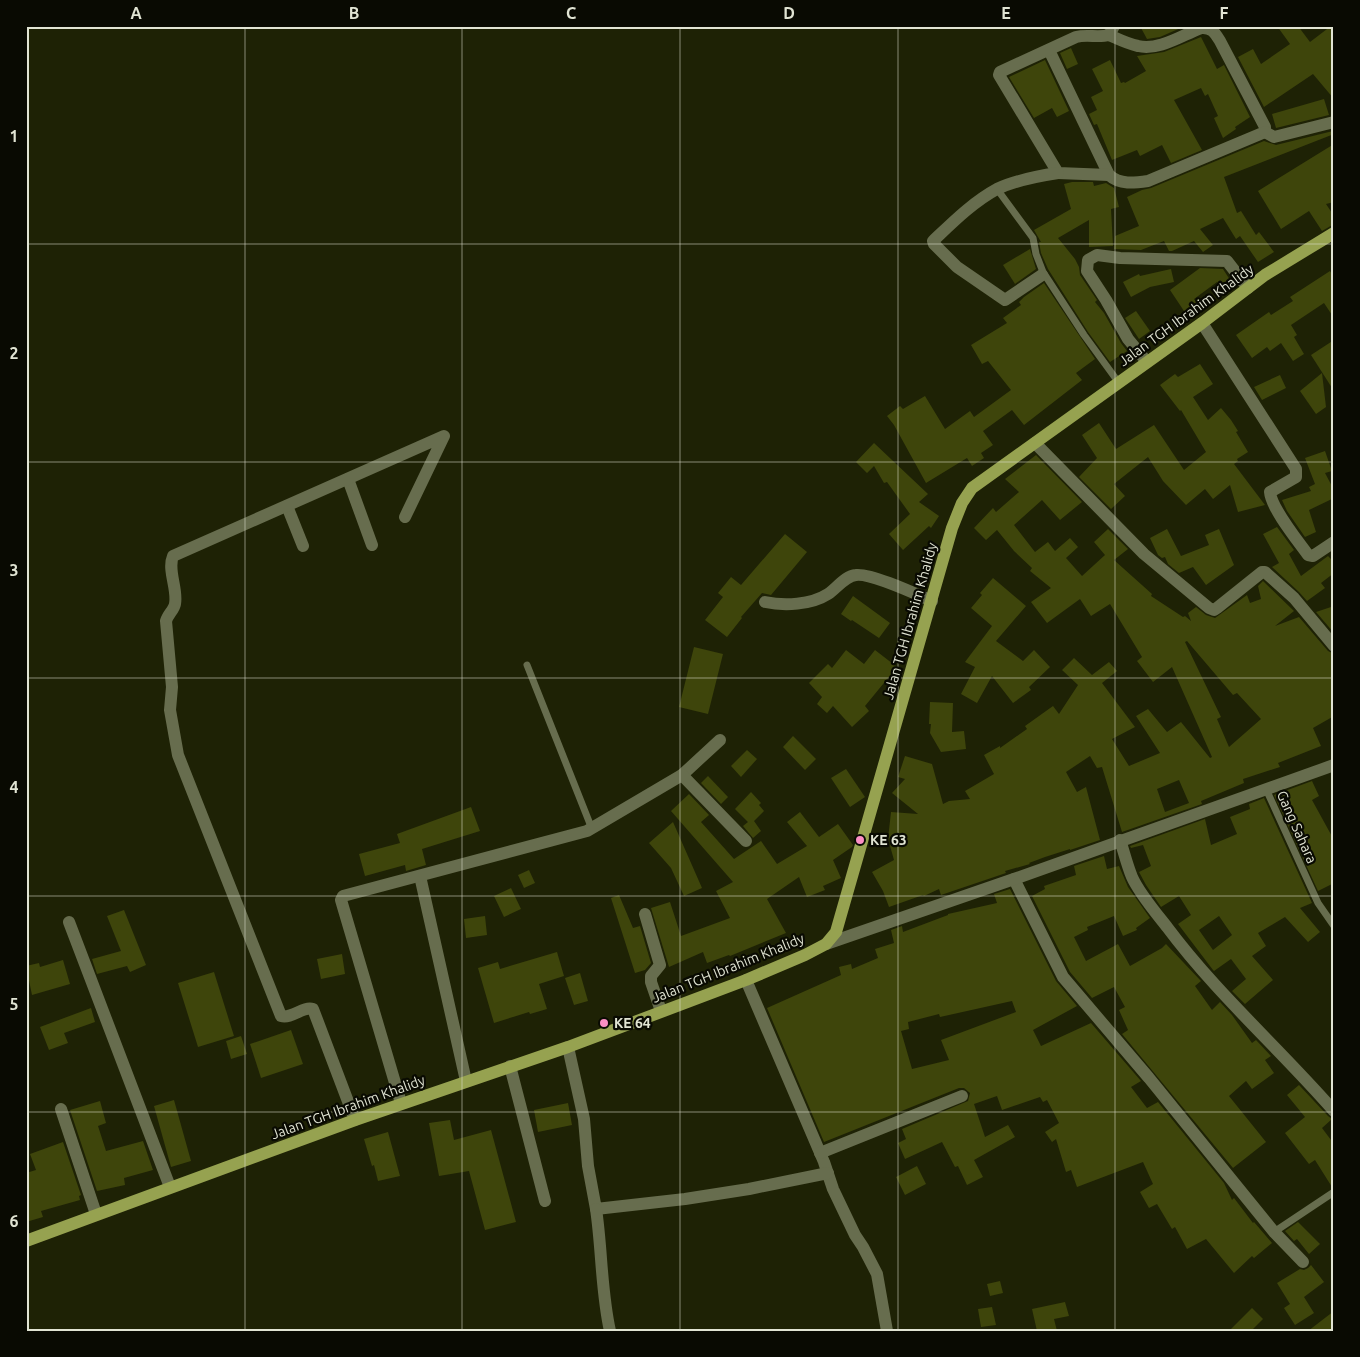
<svg xmlns="http://www.w3.org/2000/svg" width="1360" height="1357" viewBox="0 0 1360 1357" font-family="Ubuntu,sans-serif">
<rect width="100%" height="100%" fill="#1e2205"/>
<!-- building -->
<g fill="#3e450b" fill-rule="evenodd">
<polygon points="1140,26 1185,26 1160,37 1147,39"/>
<polygon points="1277,26 1298,26 1310,42 1331,26 1334,26 1334,99 1313,74 1264,107 1238,57 1253,49 1261,64 1290,44"/>
<polygon points="1201,37 1217,69 1224,65 1250,117 1235,127 1236,129 1223,138 1214,118 1218,116 1208,94 1205,96 1201,88 1174,100 1202,150 1171,163 1162,145 1140,156 1137,150 1112,160 1097,124 1094,125 1089,114 1097,110 1091,97 1103,91 1092,69 1110,60 1121,83 1124,82 1125,83 1146,71 1137,56 1164,52"/>
<polygon points="1071,48 1078,64 1067,69 1060,53"/>
<polygon points="1045,60 1069,111 1057,117 1052,108 1034,118 1009,77"/>
<polygon points="1324,99 1329,115 1276,128 1272,114"/>
<polygon points="1333,131 1334,134 1224,177 1237,213 1241,211 1256,235 1259,232 1274,252 1258,262 1240,236 1236,239 1223,218 1200,229 1213,245 1203,252 1194,241 1172,251 1169,251 1164,241 1141,250 1114,249 1115,236 1139,226 1127,197 1142,190 1151,188 1264,141 1276,145"/>
<polygon points="1334,144 1334,202 1326,204 1334,216 1334,224 1322,231 1309,211 1281,229 1258,191"/>
<polygon points="1072,182 1093,182 1094,186 1106,183 1114,188 1119,207 1111,209 1113,246 1089,247 1089,220 1058,238 1075,259 1079,267 1080,275 1097,300 1095,302 1104,313 1121,343 1127,351 1110,362 1088,332 1048,269 1041,253 1039,242 1041,242 1034,230 1071,209 1064,184"/>
<polygon points="1030,249 1036,269 1015,284 1003,265"/>
<polygon points="1200,268 1223,269 1230,280 1219,286 1217,282 1194,299 1200,309 1188,317 1170,290"/>
<polygon points="1171,269 1174,282 1150,287 1131,297 1123,282 1139,274 1140,276"/>
<polygon points="1330,271 1334,278 1334,318 1324,303 1291,325 1297,335 1294,337 1304,354 1293,361 1281,343 1270,351 1267,347 1252,358 1236,335 1269,312 1271,315 1293,301 1290,297"/>
<polygon points="1044,283 1095,359 1076,373 1082,380 1024,425 1012,410 983,431 993,445 981,453 984,458 972,466 967,458 926,483 894,425 887,416 900,406 903,409 925,396 945,429 970,411 974,417 1011,390 988,361 982,364 971,345 1007,323 1003,318 1021,305 1019,302 1024,297"/>
<polygon points="1136,311 1150,331 1139,339 1125,318"/>
<polygon points="1334,340 1334,391 1311,355"/>
<polygon points="1200,364 1213,384 1193,397 1208,420 1221,408 1231,420 1238,431 1236,432 1248,452 1237,459 1238,461 1234,464 1265,505 1238,512 1230,485 1213,499 1205,489 1186,505 1163,481 1148,457 1114,484 1125,496 1111,509 1079,477 1097,458 1082,435 1099,423 1116,449 1154,425 1184,470 1206,452 1181,410 1180,411 1160,385 1175,374 1178,377"/>
<polygon points="1322,373 1326,407 1316,414 1300,391"/>
<polygon points="1280,375 1286,388 1262,400 1254,387"/>
<polygon points="874,443 928,494 919,502 939,516 931,528 929,526 903,550 889,534 910,514 887,482 884,483 874,466 867,473 856,462"/>
<polygon points="1325,451 1332,471 1325,473 1334,490 1334,498 1309,510 1316,532 1305,537 1287,511 1282,500 1311,491 1309,487 1315,484 1305,458"/>
<path d="M1036 455 1082 502 1060 520 1042 500 1014 525 1035 552 1048 542 1055 551 1070 538 1078 547 1066 558 1082 576 1105 555 1094 542 1108 529 1128 549 1114 560 1152 594 1151 596 1183 617 1185 616 1191 621 1188 613 1196 607 1206 615 1215 618 1247 595 1250 603 1261 599 1258 586 1263 581 1294 611 1275 626 1299 617 1328 651 1334 654V716L1313 728 1321 746 1278 763 1280 767 1243 779 1244 783 1201 801 1202 804 1122 832 1102 767 1097 768 1090 756 1066 772 1077 792 1086 787 1100 840 1070 850V849L1045 857 1029 863 1030 864 1005 871 1006 873 941 895 939 889 924 896 923 895 889 907 883 891 872 872 894 860 888 839 891 812 918 814 892 793 905 779 898 777 905 756 932 764 943 804 949 801 970 799 965 791 994 774 984 755 1000 746V748L1027 729 1025 726 1053 706 1059 714 1078 685 1062 670 1074 658 1092 675 1109 662 1117 671 1102 683 1135 727 1112 739 1129 766 1160 753 1136 716 1148 709 1167 732 1181 722 1210 758 1212 757 1172 667 1153 682 1137 661 1142 657 1110 604 1091 616 1080 599 1047 623 1031 602 1051 588 1030 571 1032 568 1014 551 997 530 986 540 974 528 993 508 996 512 1019 492 1005 479ZM1187 641 1233 695 1237 693 1261 719 1229 747 1217 719 1221 717 1185 642ZM1179 780 1189 803 1165 812 1157 789Z"/>
<polygon points="1277,527 1294,550 1289,554 1301,576 1328,556 1334,562 1334,573 1321,583 1325,588 1307,601 1299,592 1272,567 1279,563 1263,534"/>
<polygon points="1167,529 1181,556 1209,545 1205,535 1219,529 1234,565 1206,585 1193,567 1179,573 1168,564 1165,557 1162,558 1158,555 1150,538"/>
<polygon points="785,534 807,552 771,595 762,593 741,617 742,618 727,637 705,620 723,597 718,593 731,577 741,585"/>
<polygon points="993,578 1026,606 996,641 1023,661 1034,650 1050,667 1029,687 1031,690 1013,703 992,676 977,703 961,694 975,667 965,662 992,626 971,608 982,595 980,593"/>
<polygon points="853,596 890,623 879,638 852,620 851,621 841,614"/>
<polygon points="1334,606 1334,633 1316,612"/>
<polygon points="694,647 723,654 708,714 679,707"/>
<polygon points="846,650 864,664 875,650 897,667 865,706 869,711 852,727 833,706 827,713 817,704 822,697 809,683 828,664 832,668"/>
<polygon points="930,702 953,703 952,732 964,731 966,749 941,752 930,733 931,724 929,724"/>
<polygon points="793,736 816,759 805,770 783,747"/>
<polygon points="747,750 757,759 741,777 731,766"/>
<polygon points="846,769 865,797 850,807 831,778"/>
<polygon points="708,776 728,797 721,804 701,783"/>
<polygon points="1312,781 1319,796 1312,800 1334,840 1334,883 1318,891 1274,795"/>
<polygon points="751,792 761,803 759,805 764,811 754,821 761,831 753,838 743,826 748,822 735,809"/>
<polygon points="689,794 709,815 701,822 734,859 761,841 777,864 807,846 787,822 800,812 819,837 838,824 853,845 852,847 833,860 841,878 823,886 825,890 807,897 799,877 767,899 786,933 730,956 729,955 707,963 703,952 669,967 651,908 670,902 681,936 730,918 716,891 733,882 671,811"/>
<path d="M1264 798 1312 903 1300 908 1320 932 1308 942 1285 917 1258 933 1266 946 1252 956 1273 980 1245 1004 1232 991 1246 979 1231 959 1214 971 1213 970 1178 924 1191 915 1179 896 1161 907 1146 885 1139 872 1151 866 1143 845 1131 848 1130 846 1205 819 1211 845 1237 834 1230 817 1250 809 1249 804ZM1219 916 1232 935 1213 950 1199 930Z"/>
<polygon points="471,807 480,831 422,849 426,865 406,871 405,865 365,876 359,854 400,843 397,834"/>
<polygon points="673,822 702,888 684,896 671,868 649,843"/>
<polygon points="1104,856 1107,869 1119,866 1128,887 1150,918 1136,928 1137,930 1123,936 1114,916 1087,927 1088,930 1074,937 1086,961 1118,944 1130,966 1162,948 1166,944 1201,981 1195,986 1212,1010 1220,1002 1232,1015 1252,1043 1256,1040 1271,1056 1265,1060 1274,1073 1252,1089 1246,1081 1229,1096 1266,1142 1233,1168 1122,1034 1128,1030 1119,1010 1125,1007 1114,987 1092,998 1070,972 1032,896 1045,889 1044,886 1076,875 1074,866"/>
<polygon points="529,870 535,883 524,888 518,875"/>
<polygon points="511,888 521,909 504,917 494,896"/>
<path d="M1010 889 1056 981 1077 1006 1033 1030 1041 1046 1091 1023 1141 1081 1131 1087 1147 1108 1158 1102 1224 1183 1232 1200 1234 1198 1253 1223 1254 1222 1272 1243 1254 1258 1252 1256 1234 1273 1206 1239 1187 1249 1175 1227 1172 1229 1157 1204 1149 1208 1140 1192 1153 1184 1143 1162 1077 1187 1071 1170 1066 1172 1056 1139 1052 1142 1045 1132 1059 1123 1047 1100 1043 1102 1040 1097 1002 1110 997 1096 974 1104 985 1137 1008 1125 1015 1137 974 1160 983 1177 967 1185 958 1166 955 1167 942 1142 905 1159 898 1143 906 1139 902 1129 968 1101 970 1093 964 1088H959L824 1142 767 1008 841 975 839 967 851 964 852 969 878 958 875 949 894 943 891 930 902 926 903 932 948 915V914L997 903 994 894ZM1012 1001 1016 1012 941 1040 949 1060 912 1069 901 1031 909 1029 908 1022 939 1014 940 1017Z"/>
<polygon points="619,895 633,928 640,926 651,963 645,970 635,973 611,898"/>
<polygon points="124,910 146,965 130,972 127,966 97,974 92,959 121,951 107,916"/>
<polygon points="485,916 487,935 466,938 464,919"/>
<polygon points="557,952 564,976 539,984 547,1009 530,1014 529,1012 494,1023 478,968 498,962 500,969"/>
<polygon points="342,954 345,974 321,979 317,959"/>
<polygon points="63,960 70,984 32,995 26,966 39,963 40,967"/>
<polygon points="214,972 234,1036 198,1047 178,983"/>
<polygon points="580,973 588,1001 574,1005 565,978"/>
<polygon points="91,1008 95,1022 64,1033 68,1043 49,1050 40,1027"/>
<polygon points="291,1030 303,1064 261,1078 250,1044"/>
<polygon points="241,1036 247,1054 231,1059 226,1041"/>
<polygon points="1299,1085 1328,1116 1332,1119 1322,1128 1334,1144 1334,1187 1332,1187 1315,1160 1309,1164 1285,1133 1305,1117 1287,1095"/>
<polygon points="174,1100 191,1161 171,1167 154,1106"/>
<polygon points="100,1101 106,1123 98,1126 106,1151 143,1141 153,1170 124,1178 125,1185 97,1191 70,1110"/>
<polygon points="568,1103 572,1125 538,1132 534,1110"/>
<polygon points="450,1120 454,1140 491,1130 516,1222 485,1230 469,1171 439,1176 429,1123"/>
<polygon points="388,1132 400,1176 378,1181 374,1165 372,1166 364,1139"/>
<polygon points="63,1142 81,1195 79,1196 80,1200 41,1211 43,1217 26,1222 26,1173 36,1170 30,1154"/>
<polygon points="917,1166 926,1184 905,1195 896,1177"/>
<polygon points="1298,1222 1320,1244 1309,1254 1297,1239 1294,1241 1285,1231"/>
<polygon points="1311,1265 1324,1282 1304,1297 1314,1313 1295,1325 1284,1308 1290,1304 1277,1283 1300,1269 1304,1270 1308,1268"/>
<polygon points="1000,1281 1003,1293 990,1296 987,1284"/>
<polygon points="1065,1302 1069,1316 1054,1319 1057,1331 1037,1331 1032,1309"/>
<polygon points="992,1307 996,1325 981,1327 978,1309"/>
<polygon points="1252,1308 1263,1319 1251,1331 1229,1331"/>
<polygon points="1334,1311 1334,1331 1308,1331"/>
</g>
<g fill="none" stroke-linecap="round" stroke-linejoin="round">
<!-- service -->
<g stroke="#676d4e" stroke-width="7">
<polyline points="997,189 1033,238 1036,254 1043,272 1084,335 1119,383"/>
<polyline points="527,665 592,829"/>
<polyline points="1266,789 1318,903 1334,926"/>
<polyline points="1274,1232 1334,1192"/>
</g>
<!-- minor -->
<g stroke="#676d4e" stroke-width="12">
<path d="M1049 50 1109 175C1120 185 1134 183 1148 181L1265 132V127L1220 41C1215 33 1212 27 1201 28 1182 35 1159 51 1138 46 1128 44 1118 39 1109 35"/>
<polyline points="1265,132 1274,137 1334,122"/>
<path d="M1109 175 1058 173 999 75 1000 72 1076 37C1087 34 1098 38 1109 35L1114 26"/>
<path d="M1042 275 1005 300 957 267 934 244 933 241C953 222 973 202 997 189 1016 180 1038 176 1058 173"/>
<path d="M1202 323 1296 469V477L1270 492C1271 508 1298 541 1308 555L1313 556 1334 542"/>
<polyline points="1147,362 1128,339 1106,300 1087,271 1088,260 1097,255 1120,258 1227,261 1248,288"/>
<polyline points="1035,443 1144,554 1209,608 1214,610 1217,608 1262,572 1265,572 1294,598 1334,646"/>
<polyline points="348,479 372,545"/>
<polyline points="287,506 303,546"/>
<path d="M765 602C784 606 811 605 828 594 837 588 845 576 856 575 871 573 916 594 932 601"/>
<polyline points="682,775 720,740"/>
<path d="M1120 840C1124 852 1127 865 1132 877 1139 893 1156 913 1167 927 1217 994 1279 1048 1334 1111"/>
<polyline points="420,876 466,1081"/>
<polyline points="1014,879 1063,977 1149,1078 1274,1232 1303,1262"/>
<polyline points="645,914 660,965 651,976 651,982 661,1011"/>
<polyline points="69,922 170,1187"/>
<polyline points="826,944 1014,879 1334,765"/>
<polyline points="746,980 824,1162 833,1189 855,1235 863,1247 877,1274 887,1331"/>
<polyline points="568,1047 584,1119 588,1166 596,1209 685,1199 749,1189 828,1173"/>
<polyline points="510,1066 545,1201"/>
<polyline points="401,1103 341,900 343,896 587,831 682,775 746,841"/>
<polyline points="61,1109 96,1214"/>
<path d="M355 1120 313 1009C303 1006 292 1019 281 1016L178 755 170 710 172 687 166 621C168 614 174 610 175 604 178 589 167 570 173 556L444 436 405 517"/>
<polyline points="820,1153 962,1096"/>
<path d="M596 1209C602 1249 601 1291 610 1331"/>
</g>
<!-- primary -->
<polyline stroke="#96a250" stroke-width="12" points="26,1241 355,1120 568,1047 746,980 805,955 826,944 836,932 840,918 952,528 962,503 972,488 1202,323 1265,275 1334,233"/>
</g>
<!-- grid -->
<path fill="none" stroke="#e1e4d3" stroke-width="1" stroke-opacity="0.55" d="M245 26V1331M462 26V1331M680 26V1331M898 26V1331M1115 26V1331M26 244H1334M26 462H1334M26 678H1334M26 896H1334M26 1112H1334"/>
<!-- markers -->
<g fill="#fb8fc4" stroke="#090a02" stroke-width="2">
<circle cx="860" cy="840" r="5"/>
<circle cx="604" cy="1023" r="5"/>
</g>
<g text-anchor="middle" dominant-baseline="central" stroke-width="4.5" stroke-linejoin="round" paint-order="stroke">
<!-- street labels -->
<g font-size="14" fill="#e1e4d3" stroke="#090a02">
<text transform="translate(1186 315) rotate(-36)">Jalan TGH Ibrahim Khalidy</text>
<text transform="translate(910 621) rotate(-74)">Jalan TGH Ibrahim Khalidy</text>
<text transform="translate(1297 827) rotate(66)">Gang Sahara</text>
<text transform="translate(728 968) rotate(-22)">Jalan TGH Ibrahim Khalidy</text>
<text transform="translate(348 1107) rotate(-20)">Jalan TGH Ibrahim Khalidy</text>
</g>
<!-- poi labels -->
<g font-size="14" font-weight="bold" fill="#e1e4d3" stroke="#090a02" text-anchor="start">
<text x="870" y="840">KE 63</text>
<text x="614" y="1023">KE 64</text>
</g>
</g>
<!-- border -->
<rect width="1360" height="1357" fill="none" stroke="#090a02" stroke-width="55"/>
<rect x="28" y="28" width="1304" height="1302" fill="none" stroke="#e1e4d3" stroke-width="2"/>
<g font-size="16" text-anchor="middle" font-weight="bold" fill="#e1e4d3">
<text x="136" y="19">A</text>
<text x="354" y="19">B</text>
<text x="571" y="19">C</text>
<text x="789" y="19">D</text>
<text x="1006" y="19">E</text>
<text x="1224" y="19">F</text>
<text x="14" y="142">1</text>
<text x="14" y="359">2</text>
<text x="14" y="576">3</text>
<text x="14" y="793">4</text>
<text x="14" y="1010">5</text>
<text x="14" y="1227">6</text>
</g>
</svg>
